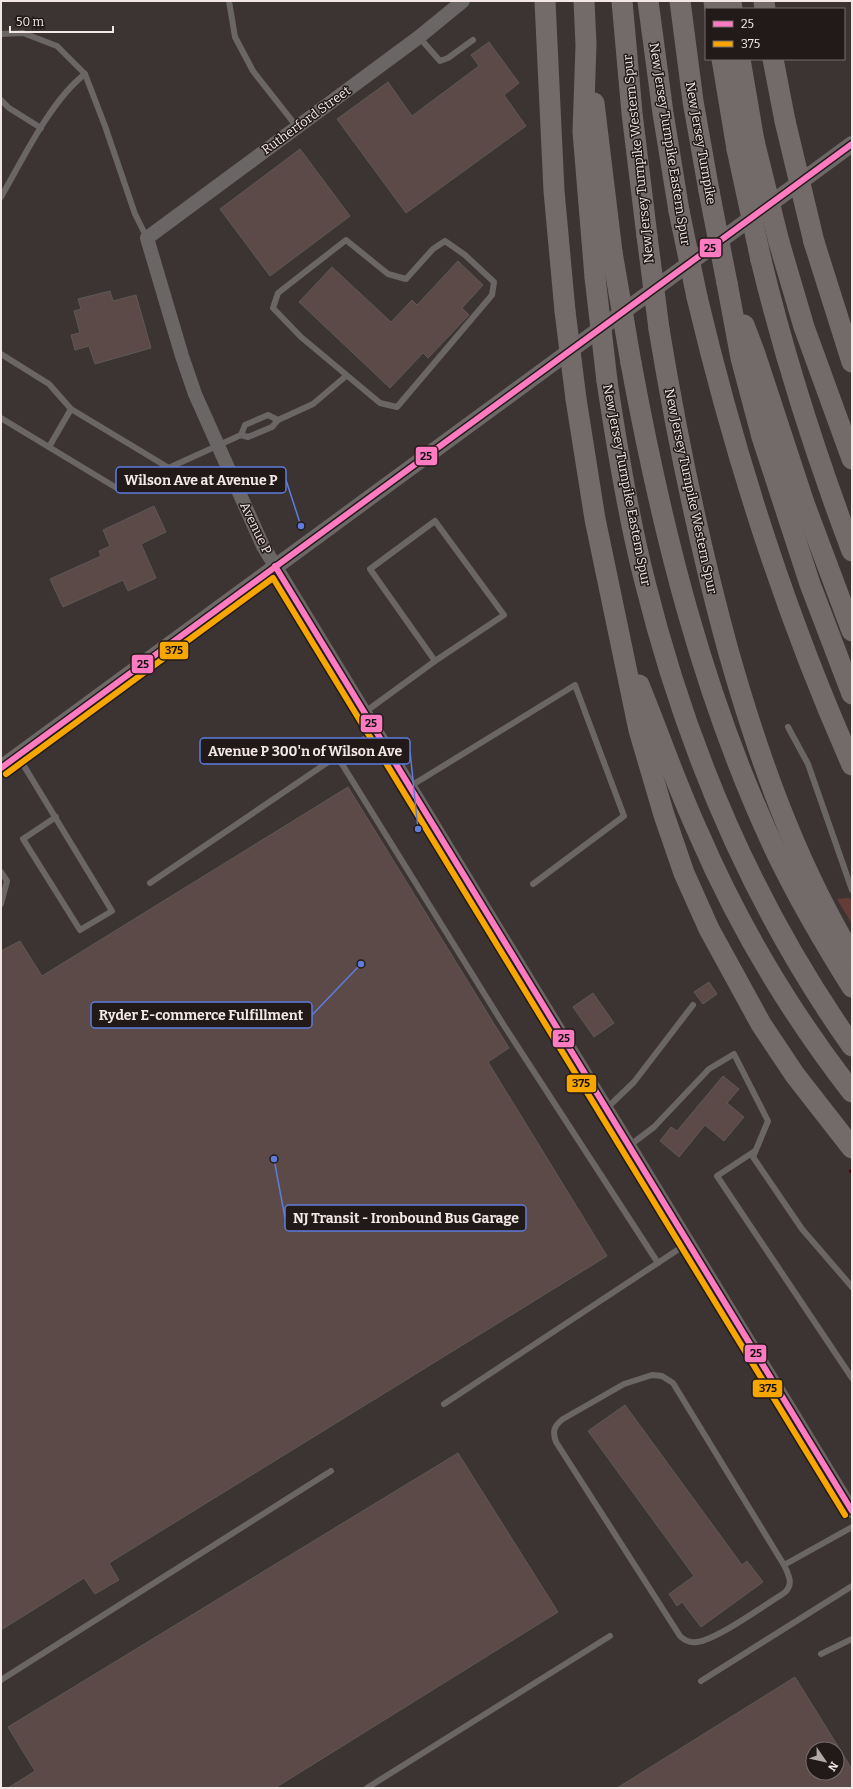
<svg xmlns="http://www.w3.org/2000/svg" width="853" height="1789" viewBox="0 0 853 1789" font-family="Bitter,serif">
<rect width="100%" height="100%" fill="#3c3432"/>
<!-- green -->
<polygon fill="#663d36" points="847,898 852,899 852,924 837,899"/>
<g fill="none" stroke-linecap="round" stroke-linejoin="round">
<!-- stream -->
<polyline stroke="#4b0504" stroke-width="4" points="851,1171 852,1172"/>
</g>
<!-- building -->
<g fill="#5c4a48" stroke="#5f5856" fill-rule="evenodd">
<polygon points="489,42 519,83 504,95 526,126 406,213 337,119 388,82 412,116 479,66 471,55"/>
<polygon points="300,149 350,216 270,276 220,209"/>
<polygon points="458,261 483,285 462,308 469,315 428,358 423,353 390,388 299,302 332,267 391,322 412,300 417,305"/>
<polygon points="110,291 113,301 136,295 151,348 95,364 89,346 75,350 71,335 80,333 74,311 81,309 78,299"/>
<polygon points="154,506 166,532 141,544 156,578 128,591 123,580 63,607 50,579 101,556 99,551 110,546 103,530"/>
<polygon points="348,787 509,1048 488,1062 607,1256 109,1563 119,1580 95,1594 84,1578 1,1630 1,951 20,941 42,976"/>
<polygon points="709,982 717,994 703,1004 694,992"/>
<polygon points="593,993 614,1023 594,1037 573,1007"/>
<polygon points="723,1076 739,1089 727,1103 744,1117 724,1141 705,1125 679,1157 660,1141 671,1127 677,1131"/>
<polygon points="625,1405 742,1565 747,1561 763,1582 701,1627 682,1602 677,1606 669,1594 694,1576 588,1431"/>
<polygon points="458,1453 558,1612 275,1788 8,1788 35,1771 8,1727"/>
<path d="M795 1677 852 1769V1788H617ZM813 1749H837V1773H813Z"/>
</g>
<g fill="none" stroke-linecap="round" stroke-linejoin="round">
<!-- service -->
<g stroke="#6a6665" stroke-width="6">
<polyline points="229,1 235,37 253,71 297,127"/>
<polyline points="1,34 23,33 57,46 85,74 105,126 135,214 147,238"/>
<polyline points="419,37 440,61 448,58 473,40"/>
<polyline points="1,100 9,108 41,128"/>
<path d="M1 197C23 159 51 100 85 74"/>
<polygon points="346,240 388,274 406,279 433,249 445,241 465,255 494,282 492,295 397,407 380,403 301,337 273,308 278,293"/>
<polyline points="1,354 49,384 71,409"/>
<polyline points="1,418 120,490 241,435 248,437 272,427 278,420 313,404 346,376"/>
<polyline points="241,435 245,425 268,415 278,420"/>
<polyline points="49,447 71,409 169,468"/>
<polygon points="435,521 504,615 435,661 370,569"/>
<polyline points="365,712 435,661"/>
<polyline points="788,727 808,764 852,890"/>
<polyline points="375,732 337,756 503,1024 658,1263"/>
<polyline points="18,756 112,911 80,930 23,839 56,817"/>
<polyline points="409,787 575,685 624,816 533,884"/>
<polyline points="1,872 7,881 1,904"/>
<polyline points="150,883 337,756"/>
<polyline points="606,1109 634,1082 693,1005"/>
<polyline points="629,1146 654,1127 709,1069 734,1054 768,1121 753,1157 802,1229 852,1287"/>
<polyline points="755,1151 717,1176 852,1378"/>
<path d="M652 1375 662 1376 673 1383 784 1565C789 1575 794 1585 784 1593 765 1605 716 1640 697 1642 690 1643 685 1641 680 1636L556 1442C552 1431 554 1426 563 1419L624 1384Z"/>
<polyline points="444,1404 688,1243"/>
<polyline points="784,1565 852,1527"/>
<polyline points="821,1654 852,1639"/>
<polyline points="1,1680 331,1471"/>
<polyline points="701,1681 852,1586"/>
<polyline points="367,1788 610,1636"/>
</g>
<!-- tertiary -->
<polyline stroke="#6a6665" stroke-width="14" points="463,1 419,37 147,238 182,356 195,394 263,546 852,1511"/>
<!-- secondary -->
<polyline stroke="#6c6868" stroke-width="16" points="1,768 852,144"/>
<!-- motorway -->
<g stroke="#726b6a" stroke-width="21">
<polyline points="545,1 554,191 565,311"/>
<polyline points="584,1 586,45 583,132 595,277"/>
<polyline points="622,1 632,113 647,236"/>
<polyline points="648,1 663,113 679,211"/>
<polyline points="680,1 693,101 709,191"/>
<polyline points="714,1 715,9"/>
<polyline points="731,1 732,9"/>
<polyline points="764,1 765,9"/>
<polyline points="722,59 737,149"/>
<polyline points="740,59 754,141"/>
<polyline points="773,59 785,121"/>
<polyline points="594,103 612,252"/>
<polyline points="779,242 804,327 852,459"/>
<polyline points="814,242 852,362"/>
<path d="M761 260C785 359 816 456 852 551"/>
<polyline points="727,283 741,358 762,437 810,584 852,694"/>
<path d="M697 297C735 457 785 614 852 765"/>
<polyline points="744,325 755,354 804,503 852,631"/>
<path d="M659 329C677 438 699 544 728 650 758 756 795 861 852 956"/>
<path d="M631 363C662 531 704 701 778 856 800 901 825 944 852 987"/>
<path d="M607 381C617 448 628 516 645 582 686 747 754 907 852 1046"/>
<polyline points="576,399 595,519 639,730 664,815 684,873 709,929 761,1024 795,1075 852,1148"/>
<path d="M639 685C659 734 676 784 698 832 738 925 790 1012 852 1092"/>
</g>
<!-- motorway-bridge -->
<g stroke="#726b6a" stroke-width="21">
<polyline points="785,121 814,242"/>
<polyline points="754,141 779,242"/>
<polyline points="737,149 761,260"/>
<polyline points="709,191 727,283"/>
<polyline points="679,211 697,297"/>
<polyline points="647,236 659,329"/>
<polyline points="612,252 631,363"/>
<polyline points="595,277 607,381"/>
<polyline points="565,311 576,399"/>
</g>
<!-- bus-1 casing -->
<g stroke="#221a19" stroke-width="9">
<g id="bus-1">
<polyline points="275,566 852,1511"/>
<polyline points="1,768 852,144"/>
</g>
</g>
<!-- bus-2 casing -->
<g stroke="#221a19" stroke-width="9">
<polyline id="bus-2" points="6,774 273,578 845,1515"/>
</g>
<!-- bus-1 -->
<use href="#bus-1" stroke="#fe7ac1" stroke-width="6"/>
<!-- bus-2 -->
<use href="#bus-2" stroke="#f7a600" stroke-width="6"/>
</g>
<g text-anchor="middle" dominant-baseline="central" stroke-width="3" stroke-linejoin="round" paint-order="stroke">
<!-- street labels -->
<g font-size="13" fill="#f2e7e5" stroke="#221a19">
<text transform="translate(306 120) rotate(-36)">Rutherford Street</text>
<text transform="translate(701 143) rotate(80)">New Jersey Turnpike</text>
<text transform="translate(670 144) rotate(81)">New Jersey Turnpike Eastern Spur</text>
<text transform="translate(638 159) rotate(-96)">New Jersey Turnpike Western Spur</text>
<text transform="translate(627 485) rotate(79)">New Jersey Turnpike Eastern Spur</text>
<text transform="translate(691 491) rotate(78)">New Jersey Turnpike Western Spur</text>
<text transform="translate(256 528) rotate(64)">Avenue P</text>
</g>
</g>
<!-- callouts -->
<path fill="none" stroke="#5d7cdc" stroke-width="1.5" d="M301 526L286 480M418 829L410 751M361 964L312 1015M274 1159L285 1218"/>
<g fill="#5d7cdc" stroke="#221a19" stroke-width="1.5">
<circle cx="301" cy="526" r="4"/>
<circle cx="418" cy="829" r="4"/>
<circle cx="361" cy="964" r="4"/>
<circle cx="274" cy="1159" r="4"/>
</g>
<g fill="#221a19" stroke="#5d7cdc" stroke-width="1.5">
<rect x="116" y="467" width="170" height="26" rx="4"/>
<rect x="200" y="738" width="210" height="26" rx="4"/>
<rect x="91" y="1002" width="221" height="26" rx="4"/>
<rect x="285" y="1205" width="241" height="26" rx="4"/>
</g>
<g font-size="14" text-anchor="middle" font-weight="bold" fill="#f2e7e5">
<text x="201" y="485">Wilson Ave at Avenue P</text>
<text x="305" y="756">Avenue P 300'n of Wilson Ave</text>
<text x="201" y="1020">Ryder E-commerce Fulfillment</text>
<text x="406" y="1223">NJ Transit - Ironbound Bus Garage</text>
</g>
<g stroke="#221a19" stroke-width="1.5">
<rect x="699" y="238" width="23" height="20" rx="4" fill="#fe7ac1"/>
<rect x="415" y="446" width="23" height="20" rx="4" fill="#fe7ac1"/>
<rect x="159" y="641" width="30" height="19" rx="4" fill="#f7a600"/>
<rect x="131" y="654" width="23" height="20" rx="4" fill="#fe7ac1"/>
<rect x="360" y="714" width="23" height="19" rx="4" fill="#fe7ac1"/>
<rect x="552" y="1029" width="23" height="19" rx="4" fill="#fe7ac1"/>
<rect x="566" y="1074" width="31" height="19" rx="4" fill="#f7a600"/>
<rect x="744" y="1344" width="23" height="19" rx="4" fill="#fe7ac1"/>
<rect x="752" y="1379" width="31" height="19" rx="4" fill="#f7a600"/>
</g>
<g font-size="11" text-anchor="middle" font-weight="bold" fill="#111">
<text x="710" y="252">25</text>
<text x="426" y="460">25</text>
<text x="174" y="654">375</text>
<text x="143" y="668">25</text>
<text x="371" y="727">25</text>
<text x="564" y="1042">25</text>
<text x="581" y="1087">375</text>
<text x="756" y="1357">25</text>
<text x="768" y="1392">375</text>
</g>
<!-- border -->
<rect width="853" height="1789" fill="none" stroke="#f2e7e5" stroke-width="4"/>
<!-- legend -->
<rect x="705" y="8" width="140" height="52" fill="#221a19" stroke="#756c6b"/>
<rect x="713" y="21" width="20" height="6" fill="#fe7ac1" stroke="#756c6b"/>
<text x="741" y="28" font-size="12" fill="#f2e7e5">25</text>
<rect x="713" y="41" width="20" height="6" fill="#f7a600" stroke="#756c6b"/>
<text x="741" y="48" font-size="12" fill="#f2e7e5">375</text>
<!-- north arrow -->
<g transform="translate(825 1761) rotate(124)"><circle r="19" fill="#221a19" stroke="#756c6b"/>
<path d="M0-3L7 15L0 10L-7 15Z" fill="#b2a8a6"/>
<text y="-6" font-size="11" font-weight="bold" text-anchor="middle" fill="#f2e7e5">N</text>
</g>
<!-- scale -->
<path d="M10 26v6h103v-6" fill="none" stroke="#f2e7e5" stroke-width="2"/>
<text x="16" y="26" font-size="12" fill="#f2e7e5" stroke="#221a19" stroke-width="3" paint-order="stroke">50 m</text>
</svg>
